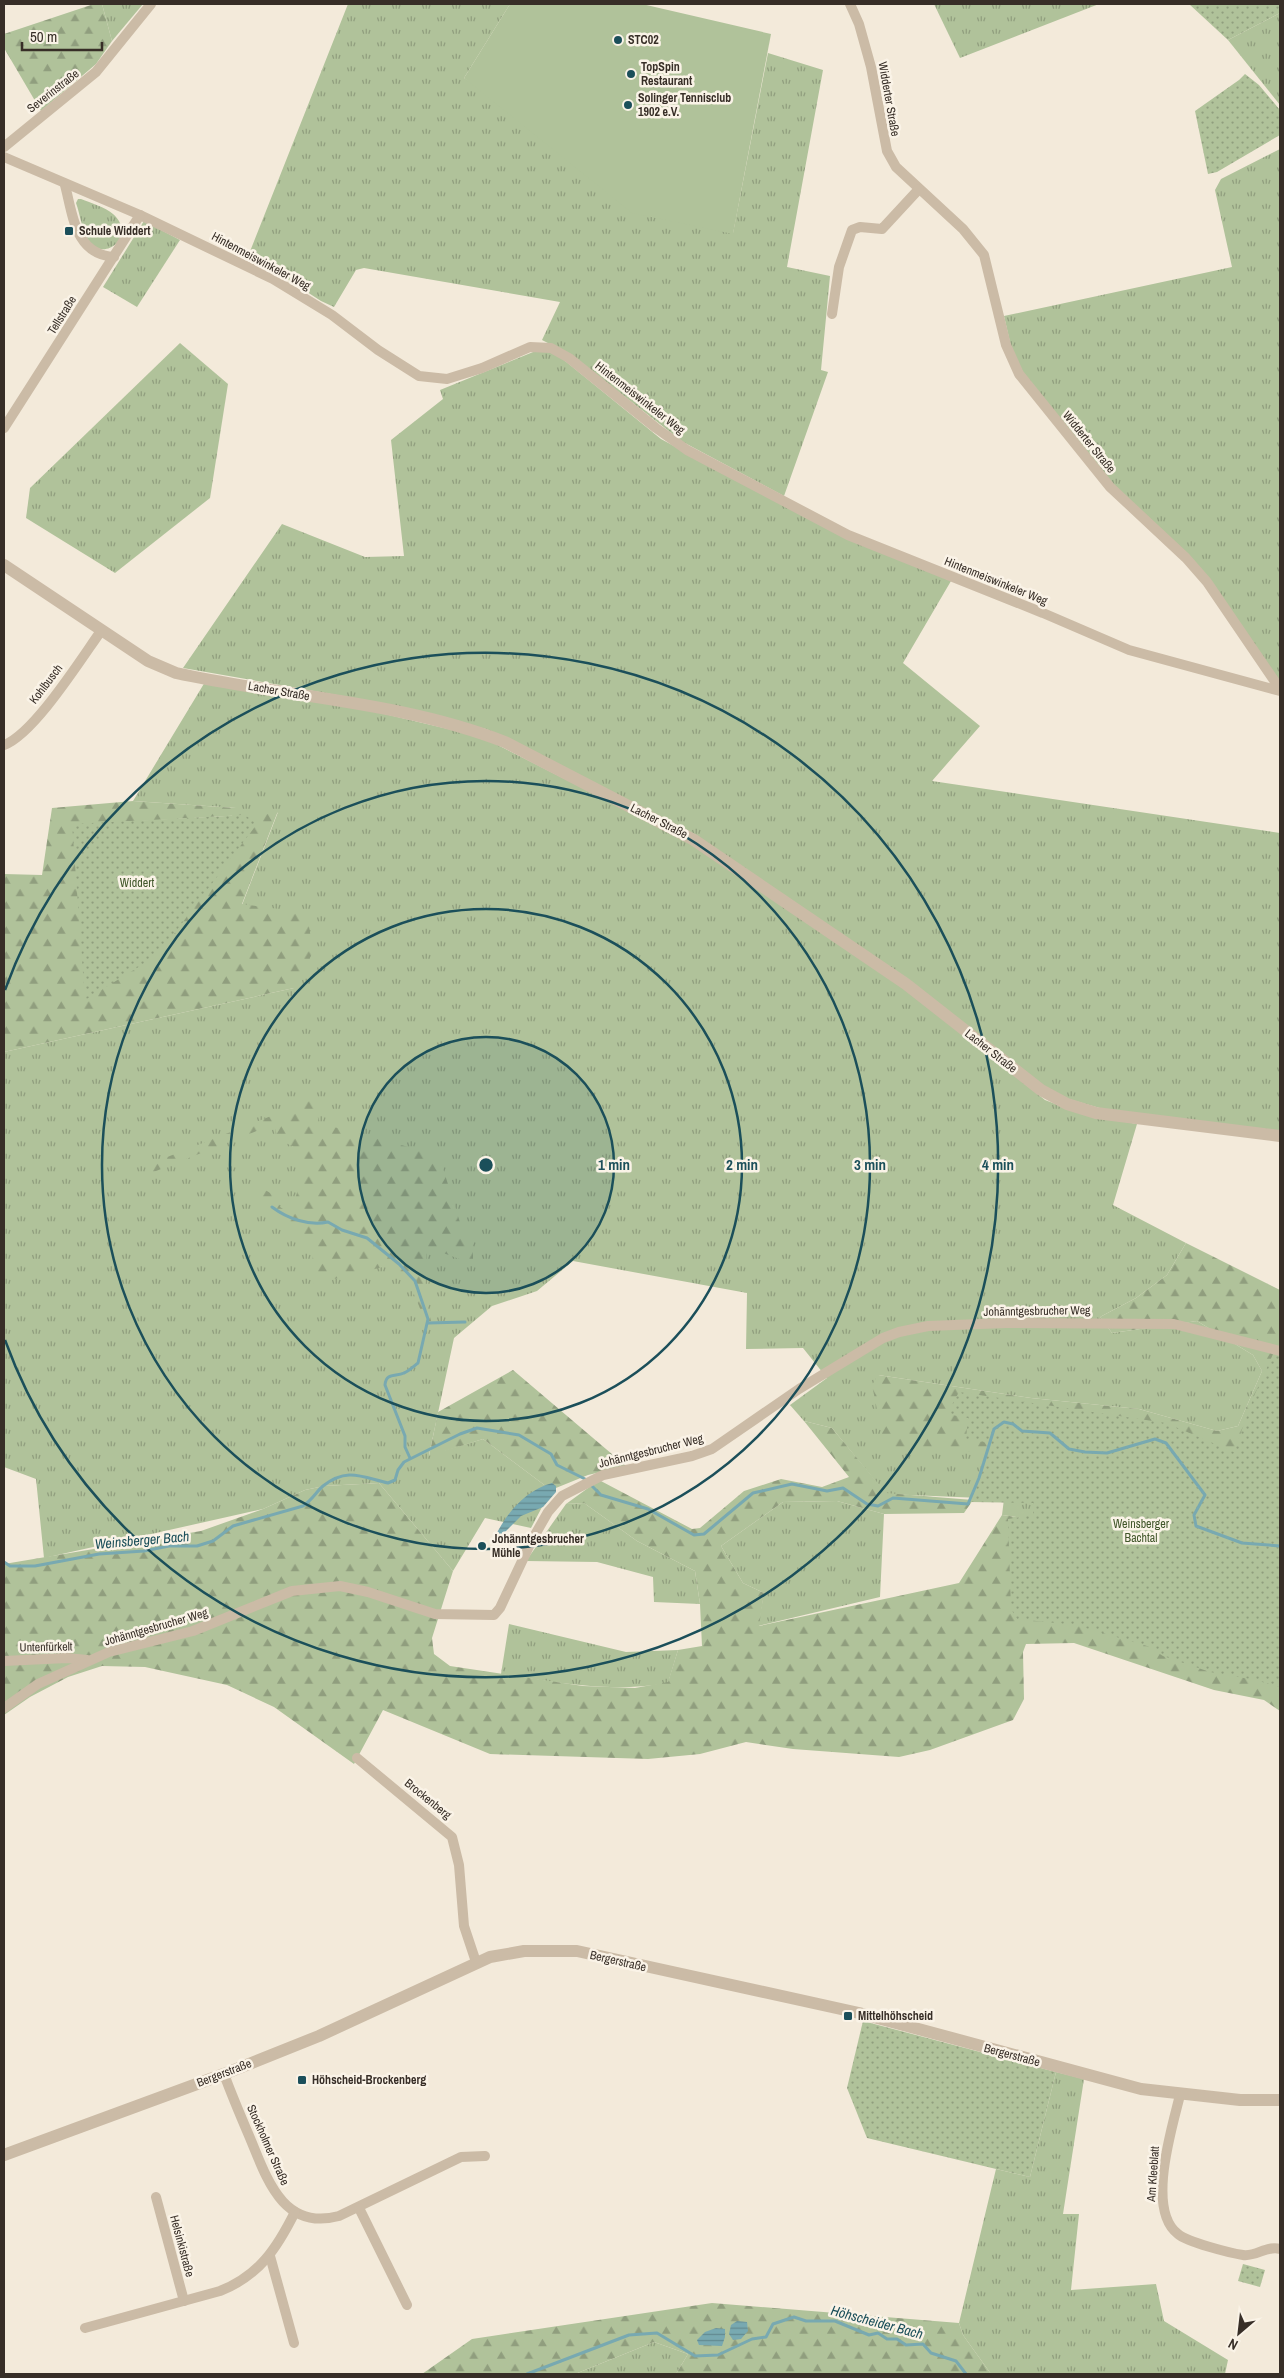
<svg xmlns="http://www.w3.org/2000/svg" width="1284" height="2378" viewBox="0 0 1284 2378" font-family="'Archivo Narrow',sans-serif">
<defs>
<pattern id="grass-tufts" width="24" height="20" patternUnits="userSpaceOnUse" patternTransform="scale(1.25)"><rect width="24" height="20" fill="#b0c29a"/><path d="M3 7l-1-3M5 7V3M7 7l1-3M15 17l-1-3M17 17v-4M19 17l1-3" fill="none" stroke="#909e7e"/></pattern>
<pattern id="forest-firs" width="22" height="20" patternUnits="userSpaceOnUse" patternTransform="scale(1.25)"><rect width="22" height="20" fill="#b0c29a"/><path d="M5 1l3.5 6h-7zM16 11l3.5 6h-7z" fill="#909e7e"/></pattern>
<pattern id="park-dots" width="8" height="8" patternUnits="userSpaceOnUse" patternTransform="scale(1.25)"><rect width="8" height="8" fill="#b0c29a"/><path d="M2 2h.1M6 6h.1" fill="none" stroke="#909e7e" stroke-width="1.8" stroke-linecap="round"/></pattern>
<pattern id="water-rules" width="6" height="5" patternUnits="userSpaceOnUse" patternTransform="scale(1.25)"><rect width="6" height="5" fill="#78a9b1"/><path d="M0 2.5h6" fill="none" stroke="#638a90"/></pattern>
</defs>
<rect width="100%" height="100%" fill="#f3eada"/>
<!-- grass -->
<g fill="url(#grass-tufts)">
<polygon points="102,4 143,4 112,41"/>
<polygon points="348,4 510,4 464,78 733,233 768,53 823,70 787,267 830,276 821,370 828,372 784,496 683,442 571,355 542,340 560,302 364,268 356,270 334,307 321,301 281,275 247,259"/>
<polygon points="934,4 1099,4 960,58"/>
<polygon points="1280,13 1280,105 1228,40"/>
<polygon points="1280,149 1280,682 1209,578 1123,496 1026,378 1012,351 1004,316 1232,267 1215,190 1221,179"/>
<path d="M78 199H81C91 203 105 207 113 214 138 236 103 264 88 240 82 230 80 214 76 203Z"/>
<polygon points="144,221 180,240 137,307 103,287"/>
<polygon points="180,343 228,384 210,498 115,573 26,518 30,488"/>
<polygon points="538,350 547,351 559,356 661,439 805,517 951,581 903,663 980,726 932,781 1280,833 1280,1132 1103,1109 1065,1098 1036,1082 696,835 486,729 382,703 183,668 282,524 365,557 404,556 391,440 443,399 440,390"/>
<polygon points="205,682 372,711 482,737 691,843 904,987 1045,1100 1082,1114 1137,1124 1113,1205 1186,1243 1167,1275 1136,1298 1100,1317 1112,1333 1197,1321 1253,1355 1262,1371 1238,1426 1217,1431 1139,1409 1031,1398 878,1375 1010,1453 1129,1533 1002,1515 1004,1499 886,1494 832,1428 804,1421 790,1405 827,1378 803,1348 746,1349 747,1293 573,1261 537,1291 492,1306 454,1338 429,1455 483,1439 551,1490 531,1528 485,1518 453,1571 379,1483 324,1486 305,1490 263,1509 44,1558 36,1479 4,1467 4,1052 294,988 242,905 278,812 158,955 236,808 133,801"/>
<polygon points="837,1501 884,1514 880,1597 758,1626 764,1593 743,1583 721,1546 783,1502"/>
<polygon points="584,1503 637,1541 695,1571 700,1604 654,1602 653,1577 597,1562 526,1561 566,1504"/>
<path d="M509 1624 626 1652 678 1650 668 1683C608 1693 560 1683 501 1674Z"/>
<polygon points="1056,2072 1084,2079 1063,2214 1079,2214 1071,2290 1156,2284 1164,2321 1228,2360 1225,2374 991,2374 963,2335 959,2323 996,2169 1030,2177"/>
<polygon points="654,2342 688,2354 676,2374 575,2374"/>
</g>
<!-- forest -->
<g fill="url(#forest-firs)">
<polygon points="94,4 102,4 112,41 96,64 41,111 4,48 4,34"/>
<polygon points="133,801 236,808 245,815 72,825 256,824 250,819 278,811 242,904 307,913 313,952 294,988 4,1052 4,874 42,875 52,808"/>
<path d="M314 1099 319 1123 442 1156 441 1162 463 1232 473 1239V1264L427 1247 425 1295 431 1321 426 1322C417 1304 409 1270 387 1266L314 1284 311 1275 313 1253C306 1245 299 1236 291 1229 277 1215 255 1209 251 1186L256 1185 274 1195 280 1207 286 1211 292 1209 300 1183V1149L278 1140 274 1124 151 1173 147 1165Z"/>
<polygon points="1186,1243 1280,1290 1280,1711 1264,1700 1214,1690 1074,1643 1026,1644 1023,1652 1024,1699 1013,1720 930,1750 899,1757 793,1749 746,1742 700,1754 648,1759 490,1754 383,1710 354,1764 274,1707 227,1685 145,1667 102,1666 68,1677 30,1697 4,1715 4,1564 201,1531 263,1509 305,1490 324,1486 379,1483 453,1571 432,1638 434,1654 450,1666 583,1686 635,1688 668,1682 678,1650 702,1646 700,1604 695,1571 637,1541 584,1503 566,1504 599,1480 692,1529 700,1528 744,1491 781,1479 822,1487 849,1477 804,1421 832,1428 886,1493 973,1500 964,1513 884,1514 837,1501 783,1502 721,1546 743,1583 764,1593 759,1626 959,1583 1002,1515 1129,1533 1010,1453 885,1448 872,1385 878,1375 1031,1398 1139,1409 1217,1431 1238,1426 1262,1371 1253,1355 1197,1321 1112,1333 1100,1317 1136,1298 1167,1275"/>
<polygon points="513,1370 626,1466 588,1475 551,1490 483,1439 429,1456 438,1412"/>
<polygon points="712,2303 959,2323 963,2335 991,2374 676,2374 688,2354 654,2342 575,2374 422,2374 472,2339"/>
</g>
<!-- park -->
<g fill="url(#park-dots)">
<polygon points="1189,4 1280,4 1280,13 1228,40"/>
<polygon points="1245,74 1259,85 1280,110 1280,135 1217,172 1208,174 1195,111 1239,80"/>
<polygon points="245,815 257,824 158,955 85,1000 72,824"/>
<polygon points="1274,1352 1280,1354 1280,1687 1255,1680 1210,1672 1163,1656 1147,1646 1075,1625 1017,1619 1011,1609 1008,1519 1033,1515 1033,1503 970,1502 980,1477 989,1443 966,1439 968,1418 947,1414 959,1392 1166,1423 1234,1452 1254,1396"/>
<polygon points="863,2021 1056,2072 1030,2177 867,2138 847,2088"/>
<polygon points="1243,2264 1265,2270 1260,2287 1238,2281"/>
</g>
<!-- pitch -->
<polygon fill="#b0c29a" points="510,4 642,4 771,34 733,234 632,213 464,78"/>
<!-- water -->
<g fill="url(#water-rules)">
<path d="M552 1483 556 1486V1492L543 1507 521 1516 497 1540 494 1538C507 1513 524 1491 552 1483Z"/>
<polygon points="737,2321 747,2322 748,2331 741,2339 733,2340 729,2334 731,2325"/>
<polygon points="716,2328 725,2329 725,2337 722,2346 699,2345 697,2340 705,2332"/>
</g>
<g fill="none" stroke-linecap="round" stroke-linejoin="round">
<!-- stream -->
<g stroke="#78a9b1" stroke-width="3">
<path d="M272 1207C288 1219 309 1226 328 1222L342 1230 367 1238 399 1264 415 1281 428 1319 418 1363C414 1366 409 1371 404 1373 396 1377 386 1372 385 1385L405 1436V1447L410 1458"/>
<polyline points="428,1323 465,1322"/>
<path d="M4 1562 10 1566H35L99 1554 144 1551 169 1546H197L213 1541 233 1526 303 1506C312 1500 316 1492 323 1486 347 1467 362 1477 388 1483L395 1480 398 1470 404 1462 460 1434 477 1428 519 1435 551 1454 557 1465 585 1479 601 1495 648 1509 694 1535 704 1534 753 1493 792 1484 827 1491 843 1488 867 1504 878 1506 893 1498 968 1504 979 1478 994 1429 1004 1422 1013 1424 1022 1431 1050 1433 1069 1449 1085 1452 1107 1453 1155 1439 1166 1443 1205 1495 1194 1515 1196 1526 1242 1543 1280 1546"/>
<polyline points="527,2374 629,2335 657,2333 695,2356 718,2355 752,2339 766,2337 773,2324 794,2317 806,2321 835,2321 869,2335 878,2333 887,2339 897,2339 906,2345 923,2344 931,2353 956,2361 966,2374"/>
</g>
<!-- minor -->
<g stroke="#cbbba6" stroke-width="10">
<polyline points="850,4 859,24 871,67 887,151 896,167 963,229 984,255 1006,345 1019,374 1110,487 1186,558 1207,582 1280,689"/>
<polyline points="4,147 96,72 151,4"/>
<polyline points="4,157 140,215 273,279 332,315 378,350 419,376 447,379 482,368 530,347 551,348 569,358 656,428 687,450 848,535 1043,613 1129,650 1280,691"/>
<path d="M65 185C73 216 75 254 114 257"/>
<polyline points="832,314 839,267 852,230 860,227 882,229 919,189"/>
<polyline points="4,428 140,215"/>
<path d="M4 745C34 734 81 659 101 631"/>
<polyline points="4,1661 67,1658 87,1660"/>
<polyline points="4,1708 38,1684 109,1652 193,1631 292,1591 340,1586 368,1592 435,1614 494,1615 500,1608 532,1540 548,1512 562,1496 603,1475 692,1456 712,1449 799,1389 883,1338 899,1332 928,1326 1006,1323 1174,1324 1280,1351"/>
<polyline points="357,1758 452,1837 459,1865 464,1926 476,1962"/>
<path d="M224 2074C232 2096 241 2117 250 2138 267 2179 283 2231 339 2216L461 2157 485 2156"/>
<path d="M1180 2095C1172 2128 1146 2210 1178 2234 1187 2242 1230 2253 1243 2255 1256 2257 1267 2245 1280 2249"/>
<polyline points="156,2197 184,2301"/>
<polyline points="359,2208 407,2305"/>
<polyline points="270,2256 294,2343"/>
<path d="M85 2328 220 2291C259 2276 277 2248 295 2212"/>
</g>
<!-- tertiary -->
<g stroke="#cbbba6" stroke-width="12">
<path d="M4 565 148 661 176 673C285 697 400 701 505 742L694 840 906 984 1041 1090 1067 1104 1096 1113 1280 1136"/>
<polyline points="4,2155 224,2074 319,2036 490,1957 524,1951 577,1951 859,2013 1141,2089 1240,2100 1280,2100"/>
</g>
</g>
<!-- distance rings -->
<circle cx="486" cy="1165" r="128" fill="#1b4f5a" fill-opacity=".12"/>
<g fill="none" stroke="#1b4f5a" stroke-width="2.5">
<circle cx="486" cy="1165" r="128"/>
<circle cx="486" cy="1165" r="256"/>
<circle cx="486" cy="1165" r="384"/>
<path d="M5 990A512 512 0 1 1 5 1340"/>
</g>
<!-- markers -->
<g fill="#1b4f5a" stroke="#faf3e7" stroke-width="2">
<circle cx="618" cy="40" r="5"/>
<circle cx="631" cy="74" r="5"/>
<circle cx="628" cy="105" r="5"/>
<rect x="64" y="226" width="10" height="10" rx="2.5"/>
<circle cx="482" cy="1546" r="5"/>
<rect x="843" y="2011" width="10" height="10" rx="2.5"/>
<rect x="297" y="2075" width="10" height="10" rx="2.5"/>
</g>
<g text-anchor="middle" dominant-baseline="central" stroke-width="5" stroke-linejoin="round" paint-order="stroke">
<!-- poi labels -->
<g font-size="12" font-weight="bold" fill="#372e27" stroke="#faf3e7" text-anchor="start">
<text x="628" y="40">STC02</text>
<text x="641" y="67">TopSpin<tspan x="641" dy="14">Restaurant</tspan></text>
<text x="638" y="98">Solinger Tennisclub<tspan x="638" dy="14">1902 e.V.</tspan></text>
<text x="79" y="231">Schule Widdert</text>
<text x="492" y="1539">Johänntgesbrucher<tspan x="492" dy="14">Mühle</tspan></text>
<text x="858" y="2016">Mittelhöhscheid</text>
<text x="312" y="2080">Höhscheid-Brockenberg</text>
</g>
<!-- street labels -->
<g font-size="12" fill="#372e27" stroke="#faf3e7">
<text transform="translate(53 91) rotate(-38)">Severinstraße</text>
<text transform="translate(889 99) rotate(80)">Widderter Straße</text>
<text transform="translate(261 261) rotate(28)">Hintenmeiswinkeler Weg</text>
<text transform="translate(62 315) rotate(-58)">Tellstraße</text>
<text transform="translate(640 398) rotate(38)">Hintenmeiswinkeler Weg</text>
<text transform="translate(1089 442) rotate(51)">Widderter Straße</text>
<text transform="translate(996 581) rotate(22)">Hintenmeiswinkeler Weg</text>
<text transform="translate(46 684) rotate(-53)">Kohlbusch</text>
<text transform="translate(279 691) rotate(10)">Lacher Straße</text>
<text transform="translate(659 821) rotate(27)">Lacher Straße</text>
<text transform="translate(991 1051) rotate(38)">Lacher Straße</text>
<text transform="translate(1037 1311) rotate(-1)">Johänntgesbrucher Weg</text>
<text transform="translate(651 1451) rotate(-14)">Johänntgesbrucher Weg</text>
<text transform="translate(156 1627) rotate(-16)">Johänntgesbrucher Weg</text>
<text transform="translate(46 1647) rotate(-1)">Untenfürkelt</text>
<text transform="translate(428 1799) rotate(39)">Brockenberg</text>
<text transform="translate(618 1961) rotate(13)">Bergerstraße</text>
<text transform="translate(1012 2055) rotate(15)">Bergerstraße</text>
<text transform="translate(224 2073) rotate(-21)">Bergerstraße</text>
<text transform="translate(268 2145) rotate(66)">Stockholmer Straße</text>
<text transform="translate(1153 2174) rotate(-86)">Am Kleeblatt</text>
<text transform="translate(182 2246) rotate(75)">Helsinkistraße</text>
</g>
<!-- park labels -->
<g font-size="12" fill="#41562a" stroke="#faf3e7">
<text x="137" y="883">Widdert</text>
<text x="1141" y="1524">Weinsberger<tspan x="1141" dy="14">Bachtal</tspan></text>
</g>
<!-- water labels -->
<g font-size="14" font-style="italic" fill="#1b4f5a" stroke="#faf3e7">
<text transform="translate(142 1540) rotate(-5)">Weinsberger Bach</text>
<text transform="translate(877 2322) rotate(15)">Höhscheider Bach</text>
</g>
</g>
<circle cx="486" cy="1165" r="8" fill="#1b4f5a" stroke="#faf3e7" stroke-width="2.5"/>
<g font-size="15" text-anchor="middle" font-weight="bold" fill="#1b4f5a" stroke="#faf3e7" stroke-width="5" stroke-linejoin="round" paint-order="stroke">
<text x="614" y="1170">1 min</text>
<text x="742" y="1170">2 min</text>
<text x="870" y="1170">3 min</text>
<text x="998" y="1170">4 min</text>
</g>
<!-- border -->
<rect width="1284" height="2378" fill="none" stroke="#372e27" stroke-width="10"/>
<!-- north arrow -->
<g transform="translate(1239 2333) rotate(208)" stroke="#faf3e7" stroke-width="4" paint-order="stroke">
<path d="M0-4L9 19L0 12L-9 19Z" fill="#372e27"/>
<text y="-8" font-size="14" font-weight="bold" text-anchor="middle" fill="#372e27">N</text>
</g>
<!-- scale -->
<path d="M22 42v8h80v-8" fill="none" stroke="#372e27" stroke-width="2.5"/>
<text x="30" y="42" font-size="15" fill="#372e27" stroke="#faf3e7" stroke-width="4" paint-order="stroke">50 m</text>
</svg>
